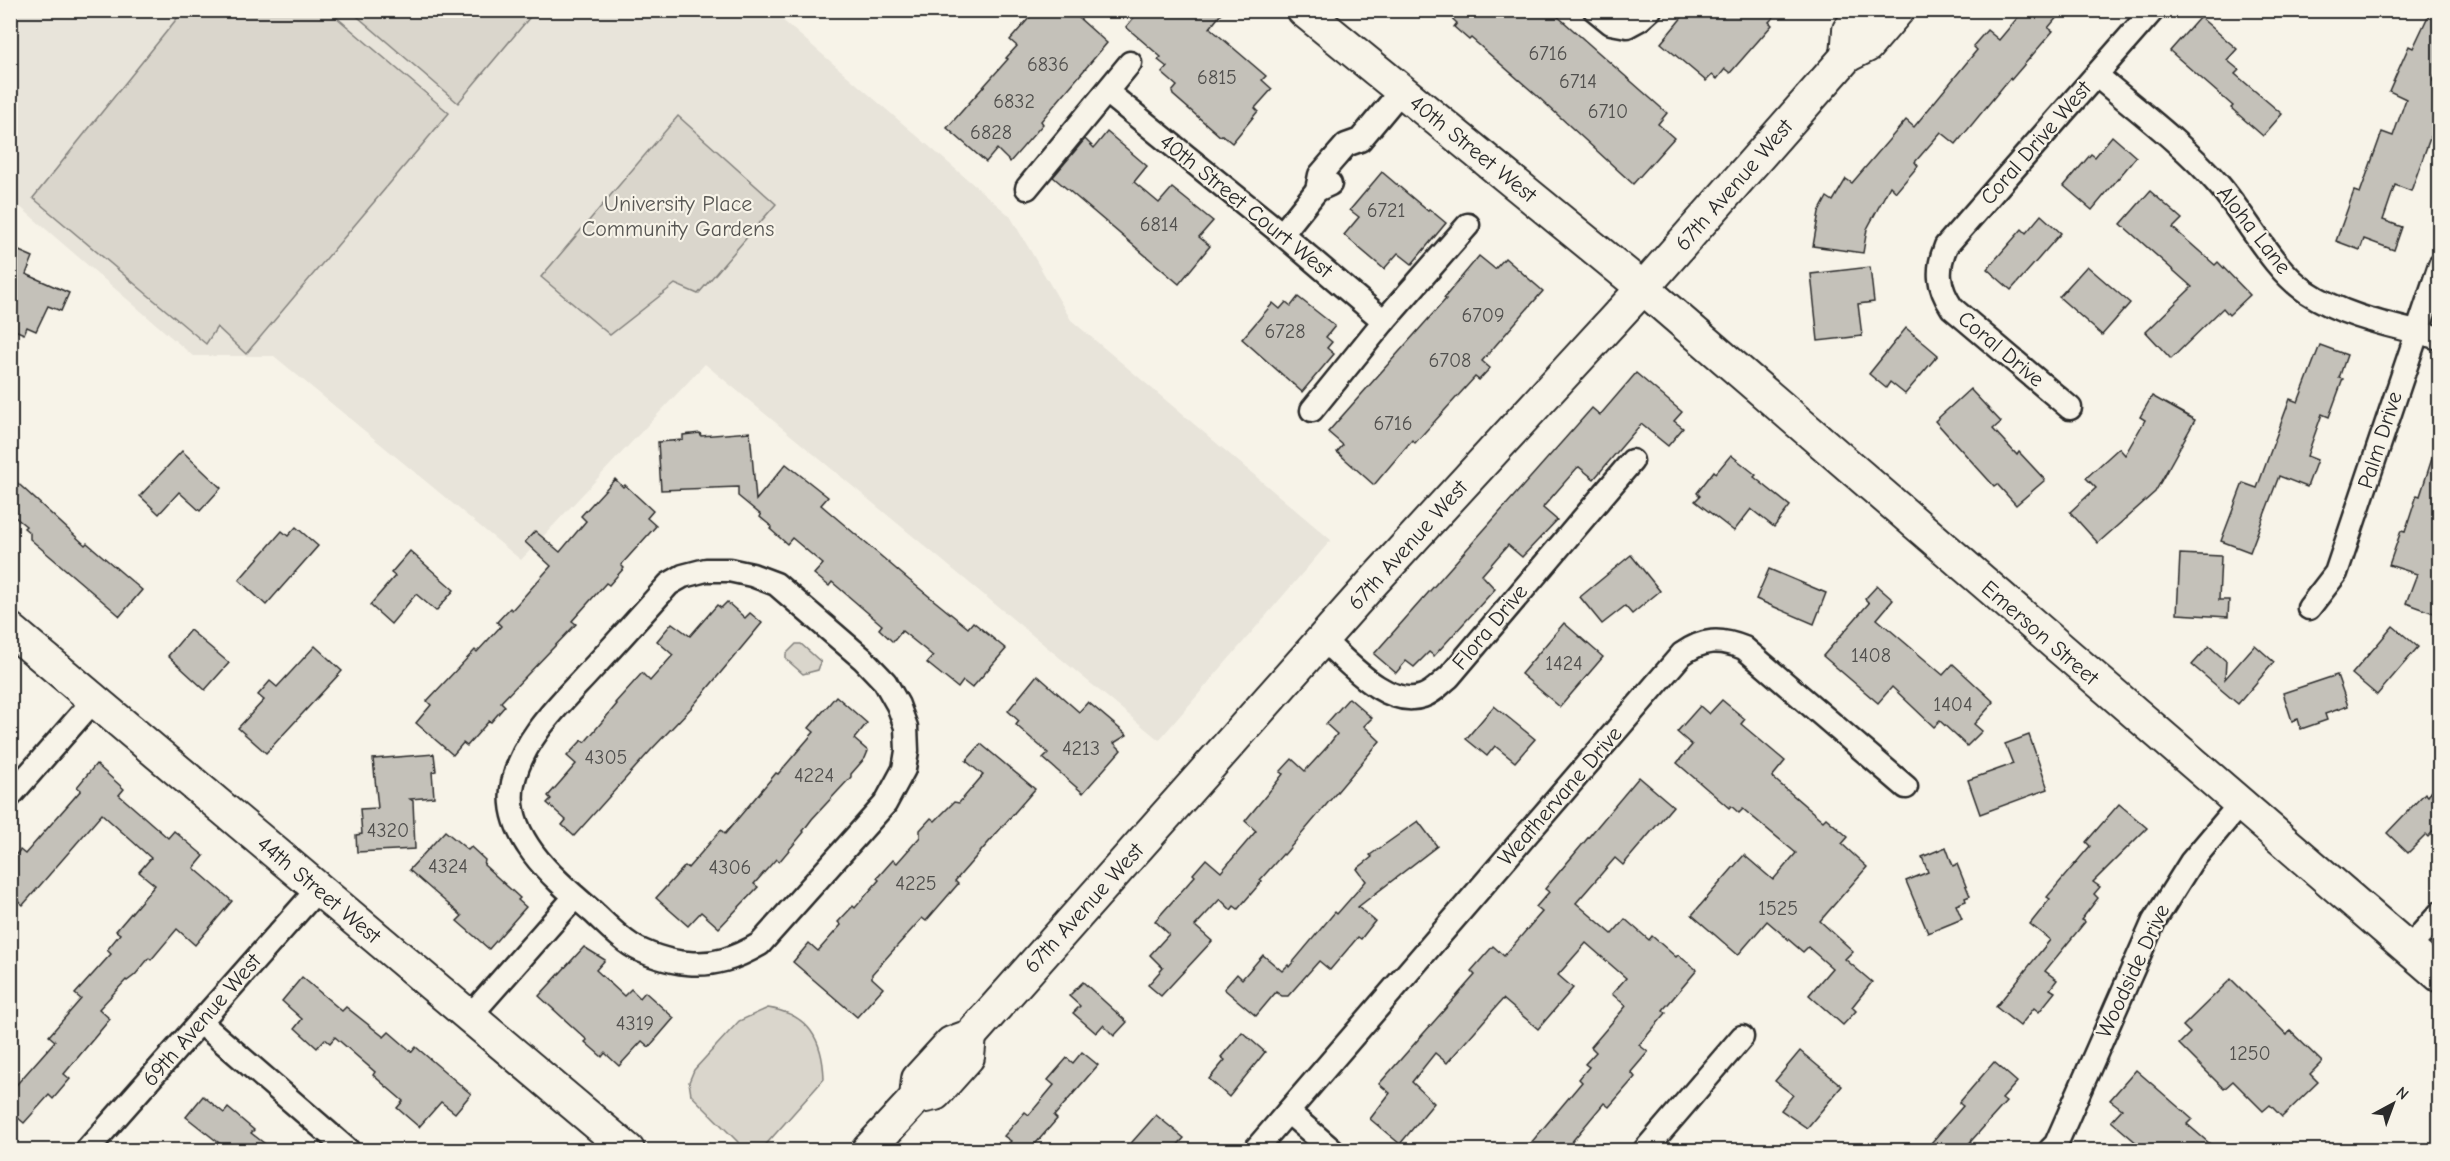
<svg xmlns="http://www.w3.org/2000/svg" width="2450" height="1161" viewBox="0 0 2450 1161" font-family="'Comic Neue',sans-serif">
<rect width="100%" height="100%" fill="#f7f3e8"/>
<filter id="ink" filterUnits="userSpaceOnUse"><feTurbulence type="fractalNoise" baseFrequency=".0167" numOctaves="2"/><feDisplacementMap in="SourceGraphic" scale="12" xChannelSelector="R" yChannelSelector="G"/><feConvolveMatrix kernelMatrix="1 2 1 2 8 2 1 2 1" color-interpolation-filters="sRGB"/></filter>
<g filter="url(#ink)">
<!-- built -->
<polygon fill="#e8e4da" points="11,11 772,11 1010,216 1071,320 1331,540 1159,740 705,364 521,560 274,356 193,356 11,199"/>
<!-- green -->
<g fill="#dad6cc" stroke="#82807c" stroke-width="1.5">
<polygon points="183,11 329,11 449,113 246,354 217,327 206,344 33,198"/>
<polygon points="351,11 535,11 458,103"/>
<polygon points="678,116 776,204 698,294 675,284 610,335 541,277"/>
<polygon points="796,644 801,644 821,662 818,670 803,674 786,659 786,654"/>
<path d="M768 1008C808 1014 823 1039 824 1079L761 1150H746L691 1095 689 1082 694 1070 739 1021Z"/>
</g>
<!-- building -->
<g fill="#c4c1b9" stroke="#2b2b2b" stroke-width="1.5">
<polygon points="1036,10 1070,10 1107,43 1041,121 1043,124 1010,162 997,149 986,162 947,128 1008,59 1006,58 1017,46 1010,40"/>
<polygon points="1140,10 1224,10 1210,28 1266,76 1262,80 1272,89 1255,108 1258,111 1232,143 1222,135 1220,136 1173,95 1172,92 1177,86 1162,73 1167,67 1158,60 1161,57 1126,27"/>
<polygon points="1443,10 1548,10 1554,15 1555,14 1667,113 1658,124 1674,138 1633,184 1535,94 1471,38 1469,40 1454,27 1457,23"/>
<polygon points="1688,10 1780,10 1769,22 1772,25 1730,73 1725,69 1717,79 1712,75 1706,81 1661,43"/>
<polygon points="2024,10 2063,10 2048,28 2053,31 2011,80 2010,78 1956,144 1941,132 1915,162 1918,166 1896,192 1890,186 1867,229 1863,253 1813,246 1819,212 1827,197 1833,201 1846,179 1852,183 1906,120 1914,127 1977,50 1973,46 1987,30 1999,40"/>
<polygon points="2431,10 2439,10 2439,65 2433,81 2439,83 2439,113 2411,191 2395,185 2383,220 2402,227 2394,250 2364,239 2360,250 2336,241 2354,191 2360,193 2382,132 2393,136 2406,99 2389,91 2409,46 2413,48"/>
<polygon points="2200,17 2237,49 2227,60 2239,70 2235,74 2282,114 2263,136 2231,108 2233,106 2170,51"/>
<polygon points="1107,132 1147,166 1134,182 1159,203 1172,188 1213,221 1199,237 1210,246 1179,284 1053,177 1085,139 1094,148"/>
<polygon points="2112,136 2136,157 2092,210 2064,186 2091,154 2095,157"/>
<polygon points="1382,172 1428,211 1429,209 1446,223 1412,264 1398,253 1384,269 1344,235 1359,217 1350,210"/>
<polygon points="2150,191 2182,219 2173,228 2215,265 2218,262 2250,295 2229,315 2223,308 2171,359 2146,332 2192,287 2121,224"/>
<polygon points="2041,215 2061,233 2011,290 1987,269 2022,229 2026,233"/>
<polygon points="10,247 33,257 26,274 69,293 61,311 48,306 36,331 27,327 24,334 10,328"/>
<polygon points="1479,256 1495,269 1505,258 1543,291 1482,361 1490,368 1479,380 1475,377 1415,443 1412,440 1374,485 1337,452 1343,445 1328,432 1446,299 1444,298"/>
<polygon points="2087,266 2130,303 2102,335 2059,297"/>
<polygon points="1870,267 1874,302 1858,304 1862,336 1818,341 1811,274"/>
<polygon points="1298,297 1335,326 1326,337 1332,342 1327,348 1334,354 1302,392 1242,339 1273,303 1280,309 1286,302 1291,306"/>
<polygon points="1906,328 1938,355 1905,394 1890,382 1886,388 1869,374"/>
<polygon points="2320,345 2347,355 2339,378 2343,379 2329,417 2322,414 2307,456 2317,460 2307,487 2279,476 2250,552 2221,541 2243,483 2257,488 2290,399 2298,402"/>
<polygon points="1636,373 1682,412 1674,421 1683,428 1668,446 1641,424 1594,479 1579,467 1577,468 1544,506 1543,508 1557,520 1522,557 1508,545 1482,575 1495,589 1434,656 1429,652 1414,667 1406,661 1396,673 1374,654 1592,408 1600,415"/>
<polygon points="1970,389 2001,422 1993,429 2017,455 2019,452 2045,480 2016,505 1997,484 1994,486 1935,421"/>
<polygon points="2152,396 2195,420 2155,492 2098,543 2070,512 2096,488 2086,478 2119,448 2125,455 2145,420 2140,417"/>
<polygon points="750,432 756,500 786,464 828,497 821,505 909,580 968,628 973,622 1006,649 972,688 963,681 958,688 927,663 933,656 902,631 893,642 879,629 882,625 832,582 829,586 814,574 823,564 792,538 787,544 770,529 772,527 760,517 761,515 738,496 738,487 661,490 658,442 683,440 683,435 700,433 701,436"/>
<polygon points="2436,446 2439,446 2439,615 2406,603 2417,574 2389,565 2401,531 2405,532 2417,495 2420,496"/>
<polygon points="182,451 221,488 200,511 179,492 159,514 140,496"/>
<polygon points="1731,455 1756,475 1754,477 1790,506 1774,527 1751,509 1734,531 1695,501 1700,496 1697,493 1714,471 1716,473"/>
<polygon points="10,476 85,545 87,543 142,590 120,616 30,539 30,533 24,528 26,526 10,513"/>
<polygon points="615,479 623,487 625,485 653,511 647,518 656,526 621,565 624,568 609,585 606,583 572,621 576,624 501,702 505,706 491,722 489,721 467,746 463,743 453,755 416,723 431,705 427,701 475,650 477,652 501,626 497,622 510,608 512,610 551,566 525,542 535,531 560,552 586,521 581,516"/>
<polygon points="296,527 318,546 266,605 239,580 282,531 288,536"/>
<polygon points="410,551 454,590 436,611 416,594 391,624 370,605 395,576 391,573"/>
<polygon points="2180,554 2221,556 2219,600 2229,600 2228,617 2177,614"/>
<polygon points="1631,555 1660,591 1632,614 1625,606 1602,624 1580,597"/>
<polygon points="1769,569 1826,593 1814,624 1756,599"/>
<polygon points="1877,586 1893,600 1877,619 1943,675 1953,664 1994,702 1974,724 1982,731 1967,746 1940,721 1934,727 1892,687 1878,703 1823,656 1869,603 1865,599"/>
<polygon points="727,602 745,618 750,613 762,623 692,707 651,750 574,836 562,825 566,820 547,803 551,799 548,796 576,764 567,756 582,740 585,742 617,704 615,703 642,673 650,681 673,655 657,641 672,623 690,636 717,605 721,608"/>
<polygon points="1564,623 1603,657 1560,707 1521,674"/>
<polygon points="2393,626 2418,647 2377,695 2352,674"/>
<polygon points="190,630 229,663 205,690 168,656"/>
<polygon points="2255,645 2274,662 2238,704 2192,665 2209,646 2226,661 2225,679"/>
<polygon points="315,646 342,671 266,753 238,728 264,700 258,695 270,681 277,687"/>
<polygon points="1037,675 1079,712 1088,702 1127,735 1114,743 1121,750 1083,793 1043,758 1048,753 1016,725 1019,721 1008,711"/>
<polygon points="2337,675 2348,706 2325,714 2327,720 2301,729 2298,719 2292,721 2283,693"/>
<polygon points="836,696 867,723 854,739 868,751 865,758 851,774 851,777 812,819 803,831 804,832 779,862 776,859 754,884 758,887 719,928 701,912 688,926 656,898 685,866 688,868 721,830 725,834 776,773 778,774 814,732 809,728"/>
<polygon points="1349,698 1372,718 1364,726 1380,741 1284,855 1283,854 1260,880 1262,881 1238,909 1234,906 1231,910 1220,899 1195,926 1212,941 1161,996 1148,985 1163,968 1150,955 1169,934 1155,921 1195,876 1193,874 1206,859 1221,872 1245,844 1256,831 1245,821 1273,787 1283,774 1280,772 1292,759 1305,771 1327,747 1337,734 1326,724"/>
<polygon points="1722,700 1745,719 1741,724 1785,761 1772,777 1823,821 1826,818 1848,837 1842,844 1867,867 1820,921 1853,951 1845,959 1872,982 1852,1007 1856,1011 1843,1025 1809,995 1832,968 1808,947 1803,952 1767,921 1738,955 1692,915 1744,855 1773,880 1796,853 1743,809 1739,813 1731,806 1729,808 1677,763 1692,745 1677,732 1700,706 1709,714"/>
<polygon points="1494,706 1535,739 1515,762 1495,746 1487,756 1466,739"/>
<polygon points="2029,735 2048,789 1980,814 1968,780 2013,764 2005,744"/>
<polygon points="981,744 1035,789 955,881 958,884 926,921 922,918 872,974 872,978 883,988 857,1017 793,962 809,943 818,951 841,925 838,922 853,906 855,908 879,880 877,878 893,860 897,863 920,837 920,830 931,818 935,821 954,802 959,803 983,775 966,761"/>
<polygon points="434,754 436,771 432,772 434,797 410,799 413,801 415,849 357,852 356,835 362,834 360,809 378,808 373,759"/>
<polygon points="96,764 124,789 119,795 168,838 174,831 204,856 194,868 232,901 195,945 177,929 151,960 149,958 135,975 127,981 126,980 99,1009 110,1019 64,1074 70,1079 53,1099 49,1095 24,1123 10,1111 10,1092 55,1041 49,1036 81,999 75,994 111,954 107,950 120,934 116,931 155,885 139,872 151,858 102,814 23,905 10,894 10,861 20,850 25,854 81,790 77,787"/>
<polygon points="1639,777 1673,806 1623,865 1615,858 1576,903 1612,934 1625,919 1649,940 1652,936 1676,957 1678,955 1697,970 1663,1010 1666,1013 1639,1045 1648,1052 1631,1072 1635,1077 1609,1107 1604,1103 1565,1150 1525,1150 1582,1082 1579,1079 1589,1067 1585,1064 1596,1052 1591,1047 1626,1006 1612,994 1626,978 1586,943 1558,975 1573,988 1538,1029 1503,999 1447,1063 1435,1053 1412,1082 1434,1103 1400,1144 1370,1119 1390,1093 1379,1084 1475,975 1471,971 1493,946 1504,956 1542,912 1536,907 1549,892 1545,889"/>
<polygon points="2439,782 2439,825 2428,837 2426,835 2408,853 2387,833 2425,793 2428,796"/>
<polygon points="2119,804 2147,828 2093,882 2100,887 2094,894 2098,898 2081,920 2085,922 2045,971 2057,980 2050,989 2055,992 2039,1012 2034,1008 2020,1026 1996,1007 2050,940 2030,924 2050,899 2047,897 2090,846 2086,842"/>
<polygon points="1418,821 1437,846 1358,907 1375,921 1361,939 1358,937 1330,970 1319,961 1288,996 1282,996 1276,992 1256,1016 1224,989 1237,974 1242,979 1263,955 1282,971 1288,965 1289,967 1335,912 1337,914 1366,881 1357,869 1372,857 1370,855"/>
<polygon points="445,831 468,850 471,847 485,860 484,865 520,898 518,900 526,907 489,949 457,921 462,916 409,870"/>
<polygon points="1946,847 1953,866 1957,864 1970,896 1965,898 1966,901 1956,905 1962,919 1928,933 1906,881 1928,872 1922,857"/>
<polygon points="584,947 605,960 596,970 624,996 631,989 640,998 645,992 674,1018 649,1047 642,1041 619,1066 605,1053 602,1057 585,1042 587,1040 539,996"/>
<polygon points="302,977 342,1011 346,1007 384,1037 389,1032 412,1052 416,1047 471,1094 455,1113 441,1102 419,1127 397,1108 403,1101 373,1075 375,1072 335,1037 330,1043 325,1039 317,1048 295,1028 302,1019 282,1001"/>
<polygon points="2231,979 2287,1035 2290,1031 2322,1062 2310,1074 2318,1082 2282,1117 2270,1105 2263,1111 2233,1081 2224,1089 2179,1044 2190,1033 2183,1026"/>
<polygon points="1083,982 1127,1022 1114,1036 1103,1025 1096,1033 1073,1013 1080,1006 1069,996"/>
<polygon points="1242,1032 1265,1052 1229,1097 1209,1079 1225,1060 1221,1057"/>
<polygon points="1800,1051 1842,1086 1807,1128 1781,1110 1793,1095 1775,1081"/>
<polygon points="1082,1052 1098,1065 1054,1116 1057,1119 1030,1150 1002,1150 1011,1141 1004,1136 1025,1112 1029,1115 1054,1085 1048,1080 1067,1058 1073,1063"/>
<polygon points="1994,1062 2017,1082 2002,1099 2006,1102 1963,1150 1925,1150 1963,1106 1959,1103"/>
<polygon points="2136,1070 2192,1119 2187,1124 2217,1150 2145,1150 2111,1121 2122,1109 2110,1100"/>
<polygon points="203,1096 224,1113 228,1108 254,1130 251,1133 273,1150 228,1150 186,1117"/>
<polygon points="1156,1115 1184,1138 1173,1150 1125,1150"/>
</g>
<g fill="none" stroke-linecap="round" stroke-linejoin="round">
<!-- street casing -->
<g stroke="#2b2b2b" stroke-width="27">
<g id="street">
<polyline points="1595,10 1611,23 1627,26 1640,19 1650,10"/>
<path d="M2096 75C2136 109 2183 144 2218 184 2246 216 2272 269 2307 292 2346 318 2395 326 2440 338"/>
<polyline points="1107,92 1282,234 1384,321"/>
<polyline points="1027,188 1130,63"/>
<polyline points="1317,190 1320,175 1332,161 1346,145 1360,140 1401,91"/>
<polyline points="1282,234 1317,190 1330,184"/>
<path d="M2070 408 1952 308C1938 287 1936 270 1946 246L2153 10"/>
<polyline points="1312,410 1384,321 1468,225"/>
<path d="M706 570H729L752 575 776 584 863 659 885 682 898 705 906 727 907 751 904 769 885 804 760 944C736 958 714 966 687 963 670 962 645 954 631 945 617 936 605 923 593 912 557 881 502 837 513 783 523 737 562 702 592 669 618 641 643 613 669 584L683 576Z"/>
<polyline points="2309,608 2336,573 2440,265"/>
<path d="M1323 640C1347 661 1387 709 1423 696 1433 693 1440 684 1449 677L1632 461"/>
<polyline points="10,796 94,700"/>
<polyline points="2408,949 2440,913"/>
<polyline points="469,1017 575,897"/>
<polyline points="200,1022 348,1150"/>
<polyline points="1288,1112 1332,1150"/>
<polyline points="87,1150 318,889"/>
<path d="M1255 1150 1682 654C1703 639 1720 638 1744 648L1906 787"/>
<polyline points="1645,1150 1742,1037"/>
<polyline points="2050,1150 2056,1144 2154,921 2191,862 2239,805"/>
</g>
</g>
<!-- secondary casing -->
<g stroke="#2b2b2b" stroke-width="36">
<g id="secondary">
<polyline points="1303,10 1643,288 2440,976"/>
<polyline points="1847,56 1849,30 1867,10"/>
<polyline points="10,629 628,1150"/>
<polyline points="916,1098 935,1094 968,1057 970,1036"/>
<polyline points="868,1150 916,1098 918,1079 951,1043 970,1036 1374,581 1643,288 1847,56 1867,46 1898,10"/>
</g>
</g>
<!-- street -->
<use href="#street" stroke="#f7f3e8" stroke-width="22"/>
<!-- secondary -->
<use href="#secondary" stroke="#f7f3e8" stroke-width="32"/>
</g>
</g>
<g text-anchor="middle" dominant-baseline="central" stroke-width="4.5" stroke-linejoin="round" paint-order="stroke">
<!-- number labels -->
<g font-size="20" fill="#51504e">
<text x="1548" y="53">6716</text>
<text x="1048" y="64">6836</text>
<text x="1217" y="77">6815</text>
<text x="1578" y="81">6714</text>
<text x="1014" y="101">6832</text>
<text x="1608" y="111">6710</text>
<text x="991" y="132">6828</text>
<text x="1386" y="210">6721</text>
<text x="1159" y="224">6814</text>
<text x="1483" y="315">6709</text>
<text x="1285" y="331">6728</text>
<text x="1450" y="360">6708</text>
<text x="1393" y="423">6716</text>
<text x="1871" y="655">1408</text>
<text x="1564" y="663">1424</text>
<text x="1953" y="704">1404</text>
<text x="1081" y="748">4213</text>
<text x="606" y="757">4305</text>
<text x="814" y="775">4224</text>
<text x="388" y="830">4320</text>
<text x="448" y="866">4324</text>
<text x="730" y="867">4306</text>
<text x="916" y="883">4225</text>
<text x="1778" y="908">1525</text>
<text x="635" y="1023">4319</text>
<text x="2250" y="1053">1250</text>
</g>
<!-- street labels -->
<g font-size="22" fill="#2b2b2b" stroke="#f7f3e8">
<text transform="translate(2036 143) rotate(-49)">Coral Drive West</text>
<text transform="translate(1473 149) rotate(39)">40th Street West</text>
<text transform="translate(1734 185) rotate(-49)">67th Avenue West</text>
<text transform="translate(1246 206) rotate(39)">40th Street Court West</text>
<text transform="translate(2254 230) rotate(52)">Aloha Lane</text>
<text transform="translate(2001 349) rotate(40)">Coral Drive</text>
<text transform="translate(2380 440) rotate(-72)">Palm Drive</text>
<text transform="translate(1408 545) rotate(-48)">67th Avenue West</text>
<text transform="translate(1490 627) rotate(-50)">Flora Drive</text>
<text transform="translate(2040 633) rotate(41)">Emerson Street</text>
<text transform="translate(1560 796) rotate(-49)">Weathervane Drive</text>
<text transform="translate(319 890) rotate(40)">44th Street West</text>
<text transform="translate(1084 908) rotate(-48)">67th Avenue West</text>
<text transform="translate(2133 971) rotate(-65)">Woodside Drive</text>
<text transform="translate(202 1020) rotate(-49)">69th Avenue West</text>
</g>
<!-- park labels -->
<g font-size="22" fill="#575653" stroke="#f7f3e8">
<text x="678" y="204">University Place<tspan x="678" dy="25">Community Gardens</tspan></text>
</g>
</g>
<!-- margin -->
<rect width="2450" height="1161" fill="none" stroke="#f7f3e8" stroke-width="36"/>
<rect x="18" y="18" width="2414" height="1125" fill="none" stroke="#2b2b2b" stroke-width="2" filter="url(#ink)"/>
<!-- north arrow -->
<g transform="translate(2393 1104) rotate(41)" stroke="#f7f3e8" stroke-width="4.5" paint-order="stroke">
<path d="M0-4.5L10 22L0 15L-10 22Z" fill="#2b2b2b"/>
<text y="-9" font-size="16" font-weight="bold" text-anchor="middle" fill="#2b2b2b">N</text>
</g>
</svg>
